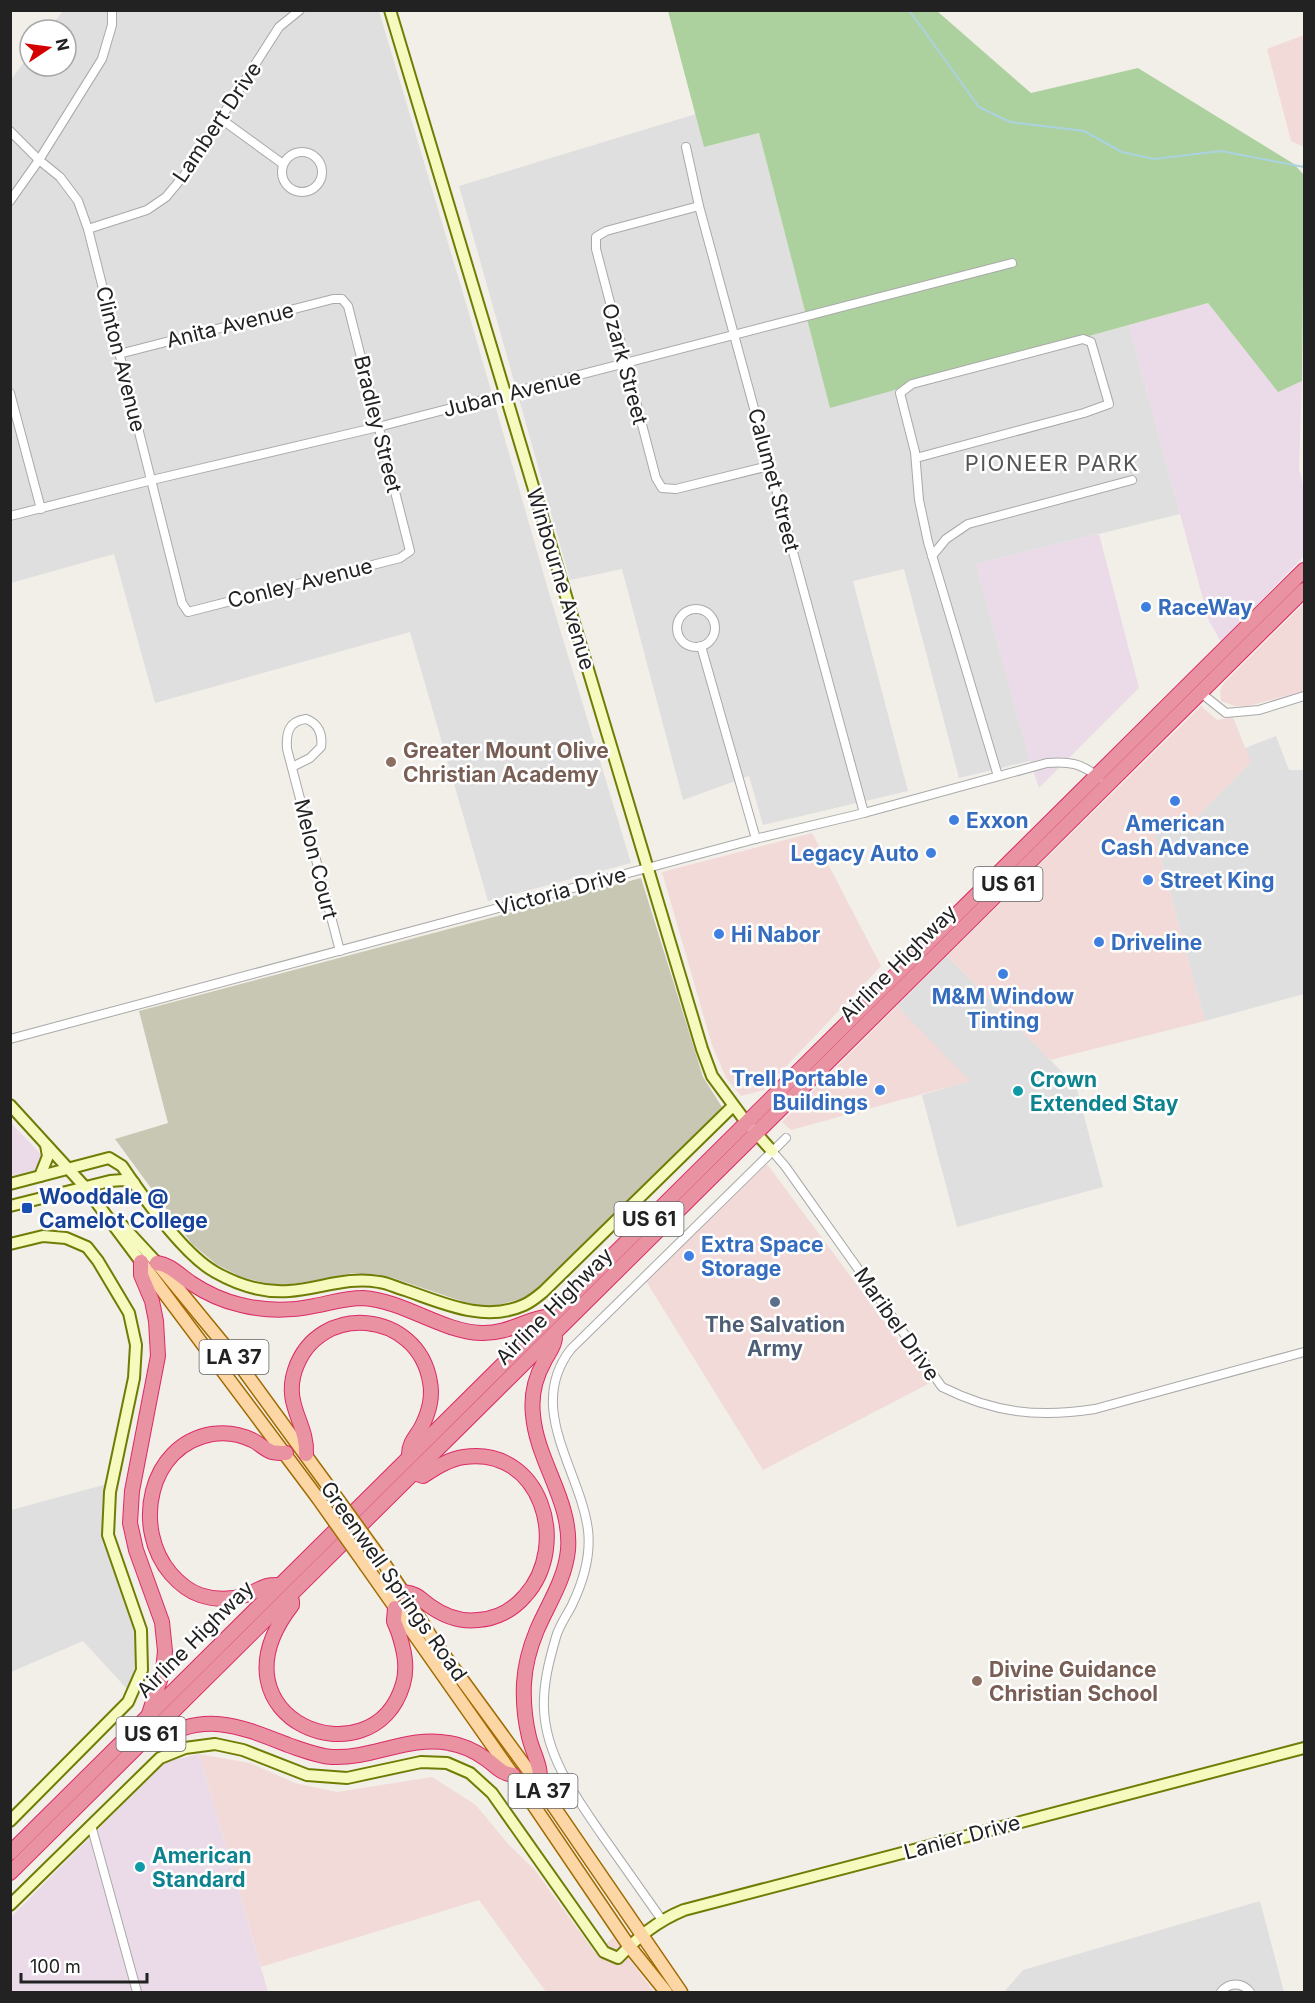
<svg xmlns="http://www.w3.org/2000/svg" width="1315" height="2003" viewBox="0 0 1315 2003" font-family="Inter,sans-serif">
<rect width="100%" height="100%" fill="#f2efe9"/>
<!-- residential -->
<g fill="#e0dfdf">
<polygon points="63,11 379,11 465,300 549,593 631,863 488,901 410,632 155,703 114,554 11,583 10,77 13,77 30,54 30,66 66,66 66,30 48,30"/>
<polygon points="696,114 704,147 759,133 830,407 1129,325 1180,514 976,564 1030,761 959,778 904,569 853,581 908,791 763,825 749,776 683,800 622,569 570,580 459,186"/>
<polygon points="1276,736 1289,770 1304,770 1304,994 1205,1021 1153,830 1194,820 1250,762 1245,748"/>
<polygon points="947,956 1076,1086 1103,1187 957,1227 922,1095 969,1081 897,1006"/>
<polygon points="107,1484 105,1531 136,1627 136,1661 129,1691 83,1641 11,1672 11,1510"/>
<polygon points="1260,1901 1284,1992 1004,1992 1023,1970"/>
</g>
<!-- commercial -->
<g fill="#f2dad9">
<polygon points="1304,35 1304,147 1291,141 1267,49"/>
<polygon points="1304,603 1304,691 1248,706 1235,706 1221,701 1220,690 1224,683"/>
<polygon points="1201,706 1217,720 1233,717 1251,762 1194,820 1153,830 1205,1021 1050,1060 947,956"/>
<polygon points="812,833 881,966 764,1090 741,1096 726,1078 712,1045 662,872"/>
<polygon points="897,1006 970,1081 791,1130 782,1122"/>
<polygon points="767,1164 930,1383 763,1470 646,1281"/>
<polygon points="199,1754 250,1763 295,1783 337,1792 432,1777 476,1805 508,1844 534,1869 596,1954 613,1937 654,1992 546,1992 479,1900 261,1967"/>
</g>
<!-- industrial -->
<g fill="#ebdbe8">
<polygon points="1208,303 1278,391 1302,381 1299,469 1304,488 1304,556 1221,642 1209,621 1129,325"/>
<polygon points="1099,534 1139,688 1039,788 1030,761 976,564"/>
<polygon points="11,1123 52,1166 11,1176"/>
<polygon points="199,1754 268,1992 11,1992 11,1917 165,1762"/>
</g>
<!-- construction -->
<polygon fill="#c7c7b4" points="641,878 703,1077 722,1107 541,1289 524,1298 491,1307 470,1304 390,1277 352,1273 319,1280 277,1286 241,1277 216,1264 192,1244 115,1139 168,1123 139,1011"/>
<!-- forest -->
<polygon fill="#add19e" points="668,11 937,11 1031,93 1138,68 1294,164 1304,175 1302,381 1278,392 1208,303 830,408 759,133 704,147"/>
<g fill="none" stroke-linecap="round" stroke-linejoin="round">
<!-- stream -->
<polyline stroke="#aad3df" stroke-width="2" points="909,10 979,107 1010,122 1084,131 1122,152 1154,159 1221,151 1304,167"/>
<!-- street casing -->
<g stroke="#a9a9a9" stroke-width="10">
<g id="street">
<polyline points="221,119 283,164"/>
<polyline points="10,131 39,160 60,177 78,201 88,229 182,603 188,612 400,558 410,551 348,306 342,299 333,299 119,354"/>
<polyline points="686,147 699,206 864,813"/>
<circle cx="302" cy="172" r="20"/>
<polyline points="10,201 39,160 102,59 112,25 112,10"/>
<polyline points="699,206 606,231 596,237 596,249 656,478 662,488 676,489 769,466"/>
<polyline points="88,229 147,210 166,197 185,174 279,27 300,10"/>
<polyline points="10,393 41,509"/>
<polyline points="916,458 1084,413 1109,404 1091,342 1083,339 912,384 900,393 915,452 919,500 928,542 998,776"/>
<polyline points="10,516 152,480 378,427 1012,263"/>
<polyline points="932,556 946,539 968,524 1132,480"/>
<circle cx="696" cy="628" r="19"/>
<polyline points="701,646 756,839"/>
<polyline points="1201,693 1226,713 1259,710 1304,696"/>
<path d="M292 767 310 758 321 747C323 734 318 723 306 719 288 721 286 734 287 749L340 951"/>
<path d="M10 1039 759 838 864 813 1047 763C1068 761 1082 763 1099 778"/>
<path d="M772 1151 785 1166 942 1387C994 1413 1038 1418 1095 1409L1304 1352"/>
<polyline points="91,1825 137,1992"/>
<path d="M662 1920C642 1892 622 1863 602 1835 576 1797 546 1757 544 1709 543 1684 549 1661 556 1637 559 1626 567 1615 572 1605 583 1582 591 1555 588 1530 580 1469 525 1408 571 1349L786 1138"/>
<path d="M1221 1992C1229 1982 1242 1982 1250 1992"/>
</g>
</g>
<!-- secondary casing -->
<g stroke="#707d05" stroke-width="14">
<g id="secondary">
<polyline points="390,10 702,1049 712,1076 746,1122 772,1151"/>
<polyline points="10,1105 85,1187 141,1262"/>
<polyline points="40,1176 48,1156 46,1145"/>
<path d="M10 1184 109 1158 122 1166C143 1197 183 1254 215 1272 236 1284 263 1293 289 1291 319 1289 348 1276 379 1282 388 1283 397 1288 405 1290 443 1303 484 1323 524 1305 531 1302 537 1297 543 1292L733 1106"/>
<polyline points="10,1206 110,1181 123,1180 134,1183"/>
<polyline points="121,1224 157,1263"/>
<polyline points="10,1244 43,1236 66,1238 87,1247 98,1261 129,1313 136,1345 134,1378 110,1492 108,1535 141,1630 142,1670 128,1702 10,1821"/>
<path d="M10 1905 160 1758 185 1748 215 1744 243 1750 307 1775 347 1778 421 1762 447 1763 470 1773 492 1793 604 1952 618 1958C638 1937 657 1921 684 1910L1304 1748"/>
</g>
</g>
<!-- primary casing -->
<g stroke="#a06b00" stroke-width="15">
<g id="primary">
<polyline points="141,1262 317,1497"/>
<polyline points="157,1263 231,1353 331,1490"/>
<polyline points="381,1559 403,1592 433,1640 539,1785 681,1992"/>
<polyline points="366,1566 513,1775 629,1946 666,1992"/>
</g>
</g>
<!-- highway casing -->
<g stroke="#dc2a67" stroke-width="16">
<g id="highway">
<polyline points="141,1262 141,1275 152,1301 156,1321 158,1356 132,1491 130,1523 136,1550 162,1622 165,1651 163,1671 149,1714"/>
<path d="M157 1263C171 1265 179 1275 191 1283 206 1293 223 1301 241 1305 265 1311 290 1311 314 1306 330 1303 346 1298 363 1298 405 1301 440 1331 481 1333 510 1334 526 1318 551 1316"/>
<path d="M306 1454C308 1424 283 1405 295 1370 318 1301 418 1310 430 1382 433 1397 429 1412 422 1426 417 1436 409 1442 409 1454"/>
<path d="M280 1585C262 1584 261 1590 246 1595 231 1600 215 1600 200 1595 188 1591 179 1583 171 1574 132 1529 148 1445 212 1434 225 1432 240 1434 252 1440 259 1443 265 1450 272 1452 276 1453 282 1453 286 1453"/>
<path d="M403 1592C418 1594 419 1598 430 1606 444 1616 461 1622 478 1620 496 1619 513 1610 525 1596 571 1545 541 1446 464 1457 449 1459 435 1468 423 1476L414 1473"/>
<path d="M292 1601V1605C203 1720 374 1785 403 1684 408 1667 404 1650 399 1634 398 1630 395 1625 394 1621 394 1617 395 1612 395 1608"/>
<path d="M146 1739 155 1742C203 1710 240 1726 288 1745 303 1750 317 1756 332 1757 372 1759 409 1735 449 1743 462 1745 475 1751 486 1759 496 1766 500 1773 513 1775"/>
<path d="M539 1785C543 1768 533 1754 529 1737 525 1720 523 1702 524 1683 525 1665 530 1647 537 1630 548 1604 565 1580 568 1550 572 1501 537 1462 533 1415 531 1397 535 1378 544 1362 548 1353 554 1348 555 1338"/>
<polyline points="10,1853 1304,570"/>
<polyline points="10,1873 1304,590"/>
</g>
</g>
<!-- street -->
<use href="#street" stroke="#fff" stroke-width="8"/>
<!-- secondary -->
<use href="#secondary" stroke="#f7fabf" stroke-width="10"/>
<!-- primary -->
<use href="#primary" stroke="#fcd6a4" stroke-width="12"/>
<!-- highway -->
<use href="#highway" stroke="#e892a2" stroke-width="14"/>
<!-- primary-bridge casing -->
<g stroke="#a06b00" stroke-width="15" stroke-linecap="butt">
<g id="primary-bridge">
<polyline points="331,1490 381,1559"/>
<polyline points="317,1497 366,1566"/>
</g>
</g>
<!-- primary-bridge -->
<use href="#primary-bridge" stroke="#fcd6a4" stroke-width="12"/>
</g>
<!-- markers -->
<g fill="#3f7fe0" stroke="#fff" stroke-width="2">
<circle cx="1146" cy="607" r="6"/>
<circle cx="1175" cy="801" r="6"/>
<circle cx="954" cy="820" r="6"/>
<circle cx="931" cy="853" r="6"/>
<circle cx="1148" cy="880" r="6"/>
<circle cx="719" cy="934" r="6"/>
<circle cx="1099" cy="942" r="6"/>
<circle cx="1003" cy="974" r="6"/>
<circle cx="880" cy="1090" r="6"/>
<circle cx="689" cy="1256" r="6"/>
</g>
<g fill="#8d6e63" stroke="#fff" stroke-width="2">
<circle cx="391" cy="762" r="6"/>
<circle cx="977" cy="1681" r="6"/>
</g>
<g fill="#0f9aa8" stroke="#fff" stroke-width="2">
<circle cx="1018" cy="1091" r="6"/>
<circle cx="140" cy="1867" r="6"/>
</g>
<rect fill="#1a4fb4" stroke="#fff" stroke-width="2" x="21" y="1202" width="12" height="12" rx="3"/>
<circle fill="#5c6f8a" stroke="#fff" stroke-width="2" cx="775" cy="1302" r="6"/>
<g text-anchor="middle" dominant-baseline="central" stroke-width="5" stroke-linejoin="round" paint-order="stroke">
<!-- shield labels -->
<g fill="#fff" stroke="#646464" stroke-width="1.5">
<rect x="973.5" y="867" width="69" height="34" rx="4.5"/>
<rect x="614.5" y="1202" width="69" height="34" rx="4.5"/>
<rect x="199.5" y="1340" width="69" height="34" rx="4.5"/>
<rect x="116.5" y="1717" width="69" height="34" rx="4.5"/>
<rect x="508.5" y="1774" width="69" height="34" rx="4.5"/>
</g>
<g font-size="20" font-weight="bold" fill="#222">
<text x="1008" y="884">US 61</text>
<text x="649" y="1219">US 61</text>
<text x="234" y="1357">LA 37</text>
<text x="151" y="1734">US 61</text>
<text x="543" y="1791">LA 37</text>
</g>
<!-- street labels -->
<g font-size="21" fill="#222" stroke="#fff">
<text transform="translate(217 122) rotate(-56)">Lambert Drive</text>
<text transform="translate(230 325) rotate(-14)">Anita Avenue</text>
<text transform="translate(121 359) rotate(76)">Clinton Avenue</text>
<text transform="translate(625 364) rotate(75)">Ozark Street</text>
<text transform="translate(512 393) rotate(-14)">Juban Avenue</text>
<text transform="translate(378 424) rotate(76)">Bradley Street</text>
<text transform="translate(774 480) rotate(75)">Calumet Street</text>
<text transform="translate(561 579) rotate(73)">Winbourne Avenue</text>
<text transform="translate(300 583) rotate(-14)">Conley Avenue</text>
<text transform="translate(316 859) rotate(76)">Melon Court</text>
<text transform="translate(561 891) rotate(-15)">Victoria Drive</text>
<text transform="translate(898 963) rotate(-45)">Airline Highway</text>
<text transform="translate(554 1306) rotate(-45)">Airline Highway</text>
<text transform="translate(897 1324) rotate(55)">Maribel Drive</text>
<text transform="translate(394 1581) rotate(55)">Greenwell Springs Road</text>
<text transform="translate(195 1639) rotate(-45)">Airline Highway</text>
<text transform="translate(962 1837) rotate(-15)">Lanier Drive</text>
</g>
<!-- shop labels -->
<g font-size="21" font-weight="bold" fill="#366cbe" stroke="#fff" text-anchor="start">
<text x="1158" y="607">RaceWay</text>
<text x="966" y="820">Exxon</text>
<text x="1175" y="823" text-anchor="middle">American<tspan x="1175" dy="24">Cash Advance</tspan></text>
<text x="919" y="853" text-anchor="end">Legacy Auto</text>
<text x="1160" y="880">Street King</text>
<text x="731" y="934">Hi Nabor</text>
<text x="1111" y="942">Driveline</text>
<text x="1003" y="996" text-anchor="middle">M&amp;M Window<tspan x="1003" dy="24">Tinting</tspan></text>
<text x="868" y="1078" text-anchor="end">Trell Portable<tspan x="868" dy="24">Buildings</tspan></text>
<text x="701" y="1244">Extra Space<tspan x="701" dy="24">Storage</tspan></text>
</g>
<!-- education labels -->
<g font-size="21" font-weight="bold" fill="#785e54" stroke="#fff" text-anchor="start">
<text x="403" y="750">Greater Mount Olive<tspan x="403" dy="24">Christian Academy</tspan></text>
<text x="989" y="1669">Divine Guidance<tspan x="989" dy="24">Christian School</tspan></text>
</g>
<!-- culture labels -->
<g font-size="21" font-weight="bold" fill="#0d838f" stroke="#fff" text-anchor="start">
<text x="1030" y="1079">Crown<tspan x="1030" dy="24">Extended Stay</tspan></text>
<text x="152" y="1855">American<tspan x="152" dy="24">Standard</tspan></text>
</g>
<!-- transit labels -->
<g font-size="21" font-weight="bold" fill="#164399" stroke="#fff" text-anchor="start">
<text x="39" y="1196">Wooddale @<tspan x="39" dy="24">Camelot College</tspan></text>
</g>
<!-- service labels -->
<g font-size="21" font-weight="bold" fill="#4e5e75" stroke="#fff">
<text x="775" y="1324">The Salvation<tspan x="775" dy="24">Army</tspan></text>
</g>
<!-- neighbourhood labels -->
<g font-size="22" letter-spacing="1.5" fill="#555" stroke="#fff">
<text x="1052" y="463">PIONEER PARK</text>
</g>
</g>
<!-- border -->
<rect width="1315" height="2003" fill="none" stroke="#222222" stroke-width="24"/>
<!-- north arrow -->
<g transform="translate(48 48) rotate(77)"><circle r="28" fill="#ffffff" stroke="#a7a7a7" stroke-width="1.5"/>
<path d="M0-4.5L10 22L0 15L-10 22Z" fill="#d40000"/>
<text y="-9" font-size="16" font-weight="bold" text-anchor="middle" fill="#222222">N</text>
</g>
<!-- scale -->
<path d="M21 1973v9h126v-9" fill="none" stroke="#222222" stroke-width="3"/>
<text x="30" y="1973" font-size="18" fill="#222222" stroke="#ffffff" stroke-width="4.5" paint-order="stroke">100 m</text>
</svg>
